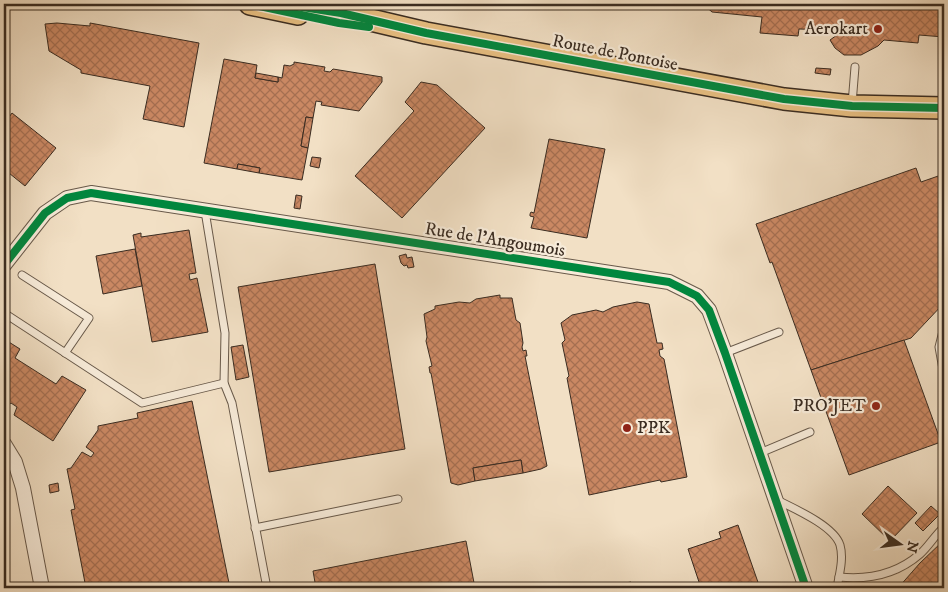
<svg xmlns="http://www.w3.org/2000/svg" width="948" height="592" viewBox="0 0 948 592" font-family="'IM FELL DW Pica',serif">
<defs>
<pattern id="building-cross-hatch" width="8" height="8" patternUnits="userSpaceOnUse" patternTransform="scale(1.25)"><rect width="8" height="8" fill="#ca8863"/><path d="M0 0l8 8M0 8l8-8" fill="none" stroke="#a56f51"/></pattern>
</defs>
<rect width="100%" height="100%" fill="#f2e0c5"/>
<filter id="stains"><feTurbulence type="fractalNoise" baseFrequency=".004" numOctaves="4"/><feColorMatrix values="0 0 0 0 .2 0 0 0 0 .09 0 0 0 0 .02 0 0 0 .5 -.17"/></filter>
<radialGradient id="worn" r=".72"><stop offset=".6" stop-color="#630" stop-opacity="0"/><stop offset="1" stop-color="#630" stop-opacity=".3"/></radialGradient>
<!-- building -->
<g fill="url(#building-cross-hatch)" stroke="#3a2c21">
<polygon points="703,4 944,4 944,37 919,35 918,43 884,40 878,46 861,55 844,55 835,48 830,40 837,35 835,30 799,29 798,36 760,33 762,17 712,12"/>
<polygon points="57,23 90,26 90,23 199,43 184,127 143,119 150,86 81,73 81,70 49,51 45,24"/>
<polygon points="224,59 257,65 255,78 278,82 278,77 282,78 284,65 290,66 294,64 294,62 325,67 324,71 330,72 333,69 382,77 382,82 359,111 321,105 322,102 316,101 313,118 306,117 301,146 308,148 302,180 259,173 260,168 238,164 237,169 204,163"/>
<polygon points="816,68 831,69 830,75 815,73"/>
<polygon points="256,73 278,77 278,82 255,78"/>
<polygon points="421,82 437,85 485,128 402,218 355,176 414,111 405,102"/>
<polygon points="12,113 56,148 25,186 4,169 4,124"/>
<polygon points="306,117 313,118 308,148 301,146"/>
<polygon points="549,139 605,149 587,238 531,228 534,217 530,216 530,214 531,212 534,213"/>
<polygon points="312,157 321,158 319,168 310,166"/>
<polygon points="238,164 260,168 259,173 237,169"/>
<polygon points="916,168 921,182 944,174 944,303 911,338 811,370 772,262 770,263 756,224"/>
<polygon points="296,195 302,196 300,209 294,208"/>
<polygon points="189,230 196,273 189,274 190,280 197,278 208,332 152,342 133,235 141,233 141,237"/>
<polygon points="135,249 142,286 103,294 96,256"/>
<polygon points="406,254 407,258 412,257 414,267 408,268 407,265 404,266 401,263 399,256"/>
<polygon points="375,264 405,449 269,472 238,287"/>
<polygon points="500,295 500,298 512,298 516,320 520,323 523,343 522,347 523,351 526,350 527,356 525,356 547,466 541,469 523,473 521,460 473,468 475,481 458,485 451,483 431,373 430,373 429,367 432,366 426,341 427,337 424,314 435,309 435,306 459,302 470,303 476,299"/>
<polygon points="637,302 649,304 657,343 662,343 663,349 659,350 660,356 664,359 687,477 661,482 660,480 589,495 567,378 569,376 562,343 565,340 561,323 572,315 596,310 603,312 613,307"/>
<polygon points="4,339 20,349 15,358 56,384 62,376 86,390 53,441 14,415 17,407 11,403 4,408"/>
<polygon points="904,340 941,442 849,475 811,370"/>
<polygon points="243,345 249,377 236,380 231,347"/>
<polygon points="192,401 230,588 86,588 71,510 75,509 67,469 71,468 82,452 91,457 94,453 86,447 98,430 98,426 138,418 137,413"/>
<polygon points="521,460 523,473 475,481 473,468"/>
<polygon points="58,483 59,491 50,493 49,485"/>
<polygon points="888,486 917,513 890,541 862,514"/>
<polygon points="931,506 940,514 923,531 915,523"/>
<polygon points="738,525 760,588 701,588 688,549 721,538 719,532"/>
<polygon points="944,540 944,588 898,588 920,563"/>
<polygon points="466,541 475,588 316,588 313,571"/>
<polygon points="631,582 632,588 596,588"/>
</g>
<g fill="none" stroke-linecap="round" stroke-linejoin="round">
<!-- lane casing -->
<g stroke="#68594a" stroke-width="9">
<g id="lane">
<polyline points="852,104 855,67"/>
<polyline points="205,211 225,333 224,383 232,403 267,588"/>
<polyline points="22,275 89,318 65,353"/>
<polyline points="4,313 142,403 224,383"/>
<polyline points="944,327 939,347 944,375"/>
<polyline points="725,353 779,332"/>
<polyline points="760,453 810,432"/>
<path d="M777 500C795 509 834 526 840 545 844 559 839 575 837 588"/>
<polyline points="255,528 398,499"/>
<path d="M839 577C868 580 897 574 920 554 929 546 935 535 944 527"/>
</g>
</g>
<!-- street casing -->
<g stroke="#68594a" stroke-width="16">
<g id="street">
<polyline points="4,265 45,213 67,198 91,193 669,282 697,296 709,310 725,353 806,588"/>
<polyline points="4,444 15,462 23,488 42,588"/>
</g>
</g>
<!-- primary casing -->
<g stroke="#3a2c21" stroke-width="24">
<g id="primary">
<polyline points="250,4 298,14"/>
<polyline points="283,4 341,13 426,33 784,99 852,106 944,108"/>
</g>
</g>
<!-- lane -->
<use href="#lane" stroke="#f7ebd9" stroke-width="7"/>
<!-- street -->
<use href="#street" stroke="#f7ebd9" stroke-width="14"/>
<!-- primary -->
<use href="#primary" stroke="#e9c082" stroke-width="21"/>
<!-- cycleway casing -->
<g stroke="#f7ebd9" stroke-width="11">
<g id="cycleway">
<polyline points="250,4 339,23 369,27"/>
<polyline points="283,4 341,13 426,33 784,99 852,106 944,108"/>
<polyline points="4,265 45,213 67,198 91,193 669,282 697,296 709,310 725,353 806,588"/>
</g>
</g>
<!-- cycleway -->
<use href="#cycleway" stroke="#00873e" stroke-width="8"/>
</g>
<!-- markers -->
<g fill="#8f2418" stroke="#f7ebd9" stroke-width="2">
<circle cx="878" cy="29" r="5"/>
<circle cx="876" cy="406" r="5"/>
<circle cx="627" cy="428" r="5"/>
</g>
<g text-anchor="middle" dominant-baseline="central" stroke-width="4.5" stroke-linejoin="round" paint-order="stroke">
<!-- poi labels -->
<g font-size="18" fill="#3a2c21" stroke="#f7ebd9" text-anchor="end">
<text x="868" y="29">Aerokart</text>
<text x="866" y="406">PRO'JET</text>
<text x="637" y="428" text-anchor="start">PPK</text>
</g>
<!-- street labels -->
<g font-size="18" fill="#3a2c21" stroke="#f7ebd9">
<text transform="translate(615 53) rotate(11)">Route de Pontoise</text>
<text transform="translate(495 240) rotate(9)">Rue de l'Angoumois</text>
</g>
</g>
<!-- margin -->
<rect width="948" height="592" fill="none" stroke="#f2e0c5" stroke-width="20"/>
<rect x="5" y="5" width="938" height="582" fill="none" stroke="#3a2c21" stroke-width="2.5"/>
<rect x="10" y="10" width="928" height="572" fill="none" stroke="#3a2c21"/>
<!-- north arrow -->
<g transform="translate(900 544) rotate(104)" stroke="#f7ebd9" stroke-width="4" paint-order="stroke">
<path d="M0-4L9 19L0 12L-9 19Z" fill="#3a2c21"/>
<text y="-8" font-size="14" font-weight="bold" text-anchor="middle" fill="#3a2c21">N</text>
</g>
<rect width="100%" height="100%" filter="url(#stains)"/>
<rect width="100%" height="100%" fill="url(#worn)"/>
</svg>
